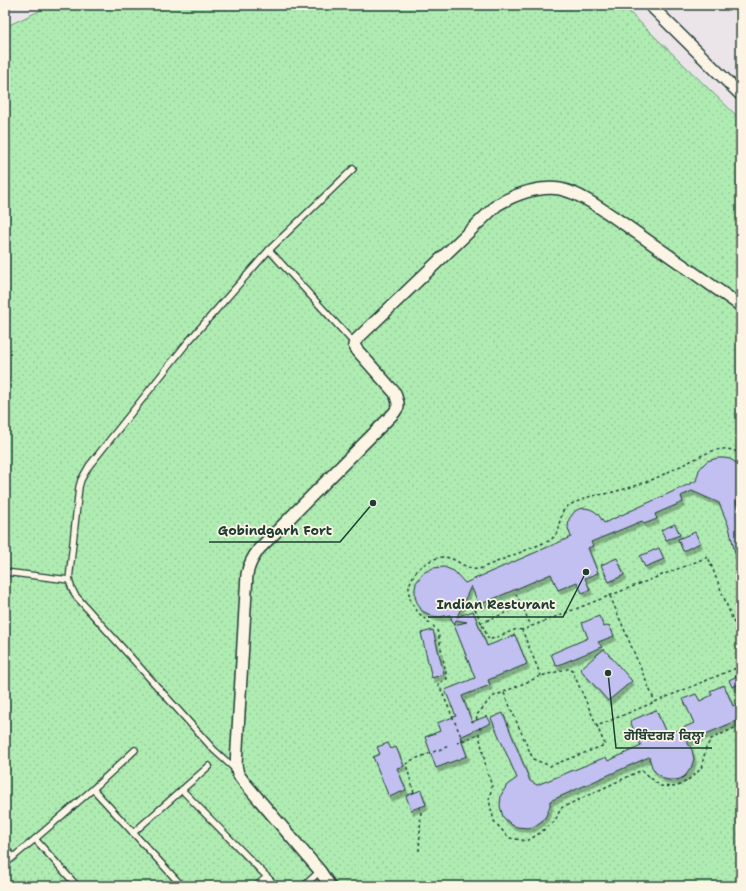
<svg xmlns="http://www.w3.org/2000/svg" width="746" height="891" viewBox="0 0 746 891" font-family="'Shantell Sans','Noto Sans Gurmukhi',sans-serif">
<defs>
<pattern id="park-dots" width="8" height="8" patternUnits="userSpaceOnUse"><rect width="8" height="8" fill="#afecb2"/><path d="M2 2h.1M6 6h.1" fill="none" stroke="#96cb9a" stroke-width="1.8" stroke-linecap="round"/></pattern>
<filter id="shadow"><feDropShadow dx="2.5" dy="4.5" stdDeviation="0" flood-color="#0004"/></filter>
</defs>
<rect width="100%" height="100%" fill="#ebe5e9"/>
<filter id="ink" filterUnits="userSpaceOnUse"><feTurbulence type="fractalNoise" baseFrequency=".025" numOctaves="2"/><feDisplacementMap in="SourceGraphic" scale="8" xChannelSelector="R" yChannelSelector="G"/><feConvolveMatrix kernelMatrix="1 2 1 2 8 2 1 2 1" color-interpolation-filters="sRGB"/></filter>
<g filter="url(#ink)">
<!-- park -->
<polygon fill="url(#park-dots)" stroke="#679473" points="52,5 622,5 741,120 741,886 5,886 5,27"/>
<!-- building -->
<g fill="#c2bff1" stroke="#1f3d34" filter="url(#shadow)">
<polygon points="718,458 724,458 730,459 735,462 741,469 741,496 736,502 741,516 741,566 738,566 729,527 719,503 692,491 681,496 683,502 655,514 657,519 644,524 642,521 591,542 593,546 588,548 598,573 585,578 590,590 582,593 577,582 558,590 551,574 479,605 471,586 457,617 473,611 487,646 515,635 527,664 488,680 490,685 462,696 472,722 487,716 491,723 460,737 467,756 436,768 425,737 440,731 437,723 456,716 445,690 475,678 454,625 467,622 456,620 454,624 452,620 451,619 452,619 450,615 439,617 433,616 422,611 419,606 416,600 415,595 415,589 416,583 423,573 433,568 444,567 454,571 465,583 571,537 568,528 569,519 575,511 579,509 584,508 590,509 594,511 598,514 604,523 696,481 699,470 703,465 707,461"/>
<polygon points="675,524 680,535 666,540 661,530"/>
<polygon points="695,532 700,543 683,551 678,539"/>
<polygon points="659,548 664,559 645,567 640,556"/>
<polygon points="617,558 624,575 609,582 601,565"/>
<polygon points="599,616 604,627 609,625 614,636 598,642 602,647 556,666 551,654 588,638 582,623"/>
<polygon points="433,630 444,674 432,678 421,633"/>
<polygon points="604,649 632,681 608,701 580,669"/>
<polygon points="737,676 740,684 732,687 729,680"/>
<polygon points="724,685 733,706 741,702 741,719 687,742 692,750 694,759 691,768 685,776 680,779 675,780 669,780 664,779 655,772 652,767 649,757 550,801 550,806 546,816 542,821 533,827 528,828 517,827 512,825 503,817 500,806 501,795 507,785 517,778 491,718 503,713 530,781 537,785 606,757 608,761 641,746 630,721 656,710 667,735 694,723 683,699 696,694 700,701 712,695 710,691"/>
<polygon points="388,743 391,749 396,747 404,766 397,768 406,790 389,797 373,757 380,754 377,747"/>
<polygon points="421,790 426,805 411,810 406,796"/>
</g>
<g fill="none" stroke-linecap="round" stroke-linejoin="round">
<!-- lane casing -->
<g stroke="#1f3d34" stroke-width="8">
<g id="lane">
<polyline points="269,250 354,343"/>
<polyline points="5,572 69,580"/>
<polyline points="235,769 214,750 75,595 72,589 69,580 79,487 81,480 89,466 187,343 269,250 353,169"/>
<polyline points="93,789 182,886"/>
<polyline points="182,790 276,886"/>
<polyline points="133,833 209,766"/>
<polyline points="35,839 77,886"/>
<polyline points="5,848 13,857"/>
<polyline points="5,864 35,839 93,789 135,750"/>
<polyline points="256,886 267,877"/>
<polyline points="304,886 320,871"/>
</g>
</g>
<!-- street casing -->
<g stroke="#1f3d34" stroke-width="14">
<g id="street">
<polyline points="650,5 741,95"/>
<path d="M330 886 320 871 244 782 238 774 236 765 247 574C249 564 253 557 259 549L394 413 398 407V403L395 393 357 350 354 345 356 340 497 205C516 194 538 186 560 189 581 193 606 212 624 224 663 251 702 279 741 306"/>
</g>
</g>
<!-- path -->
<g stroke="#1f3d34" stroke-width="1.5" stroke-dasharray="3 3" stroke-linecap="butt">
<polyline points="516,594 522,606"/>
<polyline points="610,596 655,702"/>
<polyline points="475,609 489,640 517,629 522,630"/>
<polyline points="481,623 522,606 531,626"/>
<polyline points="541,676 522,630 708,557 741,641"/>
<polyline points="504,693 533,759 550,766 605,745 597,726"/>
<polyline points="477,720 476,716 492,697 541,676 571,668 597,726 741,666"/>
<polyline points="480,727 479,734 487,772 492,786 489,800 494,821 509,838 527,841 540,833 555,821 561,808 642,770 660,786 676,787 687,781 701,769 706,748 711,739 741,725"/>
<path d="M463 741 438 683 447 679C445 667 442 655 440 643 439 639 439 634 437 631 435 627 429 623 426 620 410 606 402 591 416 572 421 565 433 558 442 557 455 556 466 571 479 569L551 540 559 530V524L563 511 569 505 591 496 605 494 632 487 654 479 709 452C723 448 728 447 741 454"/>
<polyline points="457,743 479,734"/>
<polyline points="414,793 406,764 412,760 449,746"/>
<polyline points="419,851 421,811 419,807"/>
</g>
<!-- lane -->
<use href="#lane" stroke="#fcf5e5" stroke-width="5.5"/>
<!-- street -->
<use href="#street" stroke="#fcf5e5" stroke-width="11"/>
</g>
</g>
<!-- callouts -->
<path fill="none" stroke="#1f3d34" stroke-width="1.5" d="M373 503L340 542H209M586 572L563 617H428M608 673L616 748H712"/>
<g fill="#1f3d34" stroke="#fcf5e5" stroke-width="1.5">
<circle cx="373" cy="503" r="4"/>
<circle cx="586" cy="572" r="4"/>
<circle cx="608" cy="673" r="4"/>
</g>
<g font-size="13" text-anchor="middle" font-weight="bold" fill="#1f3d34" stroke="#fcf5e5" stroke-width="3.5" stroke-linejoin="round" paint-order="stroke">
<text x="275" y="535">Gobindgarh Fort</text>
<text x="496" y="609">Indian Resturant</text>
<text x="664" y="740">ਗੋਬਿੰਦਗੜ ਕਿਲ੍ਹਾ</text>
</g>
<!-- margin -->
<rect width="746" height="891" fill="none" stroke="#fcf5e5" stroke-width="20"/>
<rect x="10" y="10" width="726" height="871" fill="none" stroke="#1f3d34" stroke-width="1.5" filter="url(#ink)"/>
</svg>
